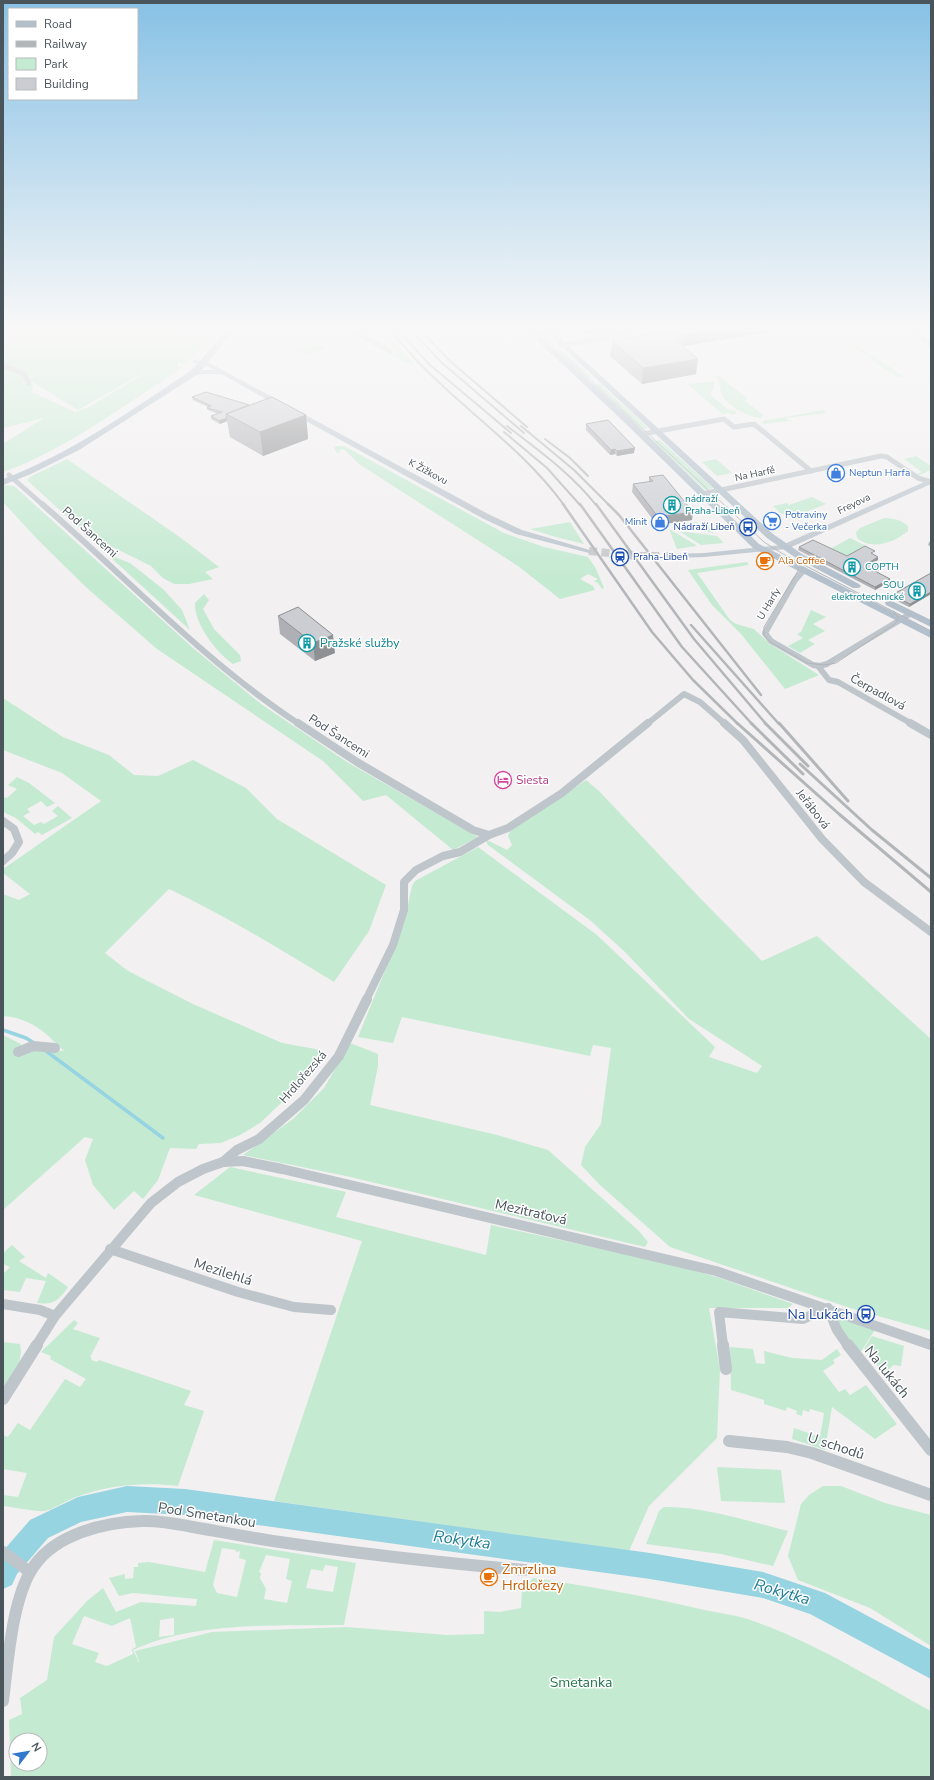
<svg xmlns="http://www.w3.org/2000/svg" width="934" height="1780" viewBox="0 0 934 1780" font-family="'Nunito Sans',sans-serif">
<rect width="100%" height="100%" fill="#f2f0f0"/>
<!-- green -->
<g fill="#c5ead2" fill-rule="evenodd">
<path d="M3 329H176L190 336 209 337 186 365 178 363 177 367H183L173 374C118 409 65 450 3 472V444L44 418 3 428V367L22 375 26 384H33L32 392 75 412 87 408 147 372H145L78 410 31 381 26 374 3 364Z"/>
<path d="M180 329H216L211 335C200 335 191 334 180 329Z"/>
<polygon points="372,329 383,329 414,364 411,365 389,354 397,350 365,333 373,331"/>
<polygon points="827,329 834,329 843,336 841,336 849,339 903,376 901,377 904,378 897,377"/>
<polygon points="568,330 575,336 622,330 618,333 570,341 560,331"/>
<polygon points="317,344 326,349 303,355 295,350"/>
<polygon points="564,351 593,378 586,379 557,352"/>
<path d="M716 376H719L748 399 744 400 763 415 761 418C749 417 726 406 722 394 719 387 720 382 716 376Z"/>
<polygon points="714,381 714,387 710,394 727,409 736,411 736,414 732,415 729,413 722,414 688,384"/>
<polygon points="600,384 648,428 641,430 593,385"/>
<polygon points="823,410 827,413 785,418 789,421 763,424 763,421 769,420"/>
<polygon points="660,440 713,488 705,490 653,441"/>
<polygon points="337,446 344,446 504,533 544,547 588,557 595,567 604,588 602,589 598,583 594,581 598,579 588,574 580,579 593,586 595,590 560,599 518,566 359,464 344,449 338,450 341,452 337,453 334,448"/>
<polygon points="916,456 931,466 931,470 917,476 892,458 917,474 922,472 904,459"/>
<polygon points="67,459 181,538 219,567 205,572 213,579 189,584 174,584 163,578 151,566 133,557 87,535 27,480 32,476"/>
<polygon points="716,459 731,472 732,473 717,476 702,462"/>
<polygon points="3,485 14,486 193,648 261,704 347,762 478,837 453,850 386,795 363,801 323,761 157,649 87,588 38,540 3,502"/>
<polygon points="812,497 826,504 796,516 791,512 782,514 773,506 787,503 789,505"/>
<path d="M884 518C893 518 901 520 908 526V531C895 542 872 551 857 538L856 532 860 528Z"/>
<polygon points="570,522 584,544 556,537 530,529"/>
<polygon points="697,522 699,524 706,523 714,533 674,527 675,525"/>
<polygon points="669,529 696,545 696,546 677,549"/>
<polygon points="679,531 717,536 724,543 701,545"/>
<polygon points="850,538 868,547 850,557 830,549"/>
<polygon points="107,554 130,563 164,590 182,610 190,630"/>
<polygon points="747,562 749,565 697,573 730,620 736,624 754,629 770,644 819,675 785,689 741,634 712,605 688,570"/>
<path d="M204 594 209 600 203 609 214 629 240 655 241 661 233 664C217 653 194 624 195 603Z"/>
<polygon points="811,610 826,617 813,624 825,631 808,640 815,644 800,653 788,646 803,638 797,634 801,632"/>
<path d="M3 698 63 737 109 755 134 775 158 776 193 760 246 788 277 819 386 885 369 931 334 982C280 949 226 916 169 889L105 953 128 971 193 1004 282 1043 321 1050 315 1071 260 1123 240 1135 221 1143 199 1144 196 1149 170 1148 158 1180 143 1199 134 1191 114 1210 93 1185 85 1160 93 1139 85 1137 3 1210V1035L21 1044 18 1057 33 1050 64 1051C45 1032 31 1018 3 1016V894L19 900 30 894 3 873V869L101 801 62 773 3 750Z"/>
<polygon points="17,777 29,783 55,803 47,807 41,801 27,809 30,812 23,816 34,825 41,822 44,824 58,816 52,811 58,806 72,818 42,835 38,832 35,834 16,818 3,812 3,797 7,798 17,789 8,785"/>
<polygon points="586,780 599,791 700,898 762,961 817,936 931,1039 931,1331 850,1308 670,1247 600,1185 581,1165 585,1147 601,1124 611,1048 593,1045 590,1056 402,1017 393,1043 358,1037 404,924 412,886 415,881 478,847 597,935 715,1047 709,1057 757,1073 762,1066 689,1019 625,952 591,921 488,845 485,839 507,850 512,845 508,836 511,830"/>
<polygon points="350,1043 378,1054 378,1066 370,1105 497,1135 548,1150 639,1231 648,1242 645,1247 346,1176 243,1155 293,1119 324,1088"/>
<polygon points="230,1167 346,1192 336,1217 486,1255 491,1225 672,1264 720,1278 793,1304 788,1308 709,1308 720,1369 717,1438 649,1506 629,1551 274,1501 362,1241 194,1195"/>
<path d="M12 1245 25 1257 19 1261 46 1278 48 1273 68 1287C59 1300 54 1305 37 1303L46 1281 26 1278 20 1292 3 1290V1274L10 1267 3 1264V1253Z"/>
<polygon points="828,1308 878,1325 857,1358"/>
<path d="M74 1320 78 1323 73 1329 100 1338 90 1357 92 1358 91 1360 97 1362 99 1360 191 1391 184 1405 204 1411 178 1486C142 1482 110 1485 76 1497 67 1500 54 1509 45 1511 37 1512 13 1507 3 1506V1495L18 1497 27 1473 3 1469V1435L8 1437 18 1423 30 1430 65 1379 80 1387 86 1379 50 1359 51 1356 41 1352Z"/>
<polygon points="872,1336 904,1346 901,1366 893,1365 889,1370 905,1396 903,1397 864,1349"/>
<path d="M3 1342 20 1344C24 1362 13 1376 3 1391Z"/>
<polygon points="730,1347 753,1349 756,1363 765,1364 764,1351 792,1358 822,1360 837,1349 841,1355 833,1360 835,1363 823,1371 839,1392 845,1389 850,1395 866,1385 897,1424 875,1439 832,1407 825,1450 792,1439 794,1428 820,1437 824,1413 810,1409 809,1412 803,1410 802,1416 796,1414 797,1411 787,1407 786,1411 764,1404 764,1400 731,1390"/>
<polygon points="717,1467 781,1470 785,1503 721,1501"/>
<polygon points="823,1486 841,1486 885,1503 931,1515 931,1646 870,1608 798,1580 788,1556 801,1504 809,1495"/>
<path d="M664 1507C702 1506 751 1522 788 1531L773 1566 721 1554 646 1544 659 1511Z"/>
<path d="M214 1540 356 1563 344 1625C277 1626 195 1621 133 1650L138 1660 137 1662 139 1661 135 1651 212 1632 346 1627 447 1635 484 1634V1611L500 1612 521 1608 522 1591 533 1578C589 1586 645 1596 700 1609 718 1613 738 1615 756 1622 818 1644 874 1680 931 1711V1777H11L9 1720 22 1714 20 1698 47 1680 54 1637 87 1601 103 1588 116 1612 141 1602 196 1606 197 1599 133 1593 119 1596 109 1578 125 1574V1579L133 1578 134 1567H138V1563L149 1562 205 1572ZM222 1548 236 1550V1552L240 1551 239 1558 246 1560 237 1597 217 1593 213 1585ZM266 1555 290 1559 286 1579 292 1581 287 1603 264 1599 266 1589 260 1578 261 1573 259 1572ZM325 1565 338 1567 333 1592 306 1588 311 1569 323 1571ZM84 1616 112 1626 130 1618 136 1647 132 1649 133 1654 107 1666 95 1662 99 1653 72 1644ZM174 1618V1635L159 1637 160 1620ZM16 1740H40V1764H16Z"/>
</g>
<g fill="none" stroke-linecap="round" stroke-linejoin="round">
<!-- stream -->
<g stroke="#97d4e1" stroke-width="3.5">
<polyline points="3,1030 26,1038 34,1043"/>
<polyline points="46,1051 163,1138"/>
</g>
<!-- river -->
<polygon fill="#97d4e1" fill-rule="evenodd" points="127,1486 185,1489 650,1553 763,1572 825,1593 931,1650 931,1679 810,1614 763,1598 650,1579 185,1515 127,1512 81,1522 48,1538 17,1574 12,1585 3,1589 3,1551 30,1520 78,1497"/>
<!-- secondary-tunnel -->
<polyline stroke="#c8c9cb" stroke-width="8" stroke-dasharray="8 4.5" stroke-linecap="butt" points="589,551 637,556 674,556"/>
<!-- street-far4 -->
<g stroke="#bec5cb" stroke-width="5">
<polyline points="349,329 390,351"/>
<polyline points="640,329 650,334 649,337 641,340"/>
<polyline points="911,329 931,345"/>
<polyline points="649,333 668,329"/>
<polyline points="626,337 623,335 623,332 630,329"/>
<polyline points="561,345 623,335"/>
<polyline points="3,365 24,374 29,383"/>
<polyline points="642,434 724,419 734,427 754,424 811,471"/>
<polyline points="9,475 43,505"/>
<polyline points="702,494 881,456 887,457 918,478 931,482"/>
</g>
<!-- street-far3 -->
<g stroke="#bec5cb" stroke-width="6">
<path d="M42 504C127 578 205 662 299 724"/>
<polyline points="804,570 795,580 765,633 771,641 813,665 820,666 827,664 910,614"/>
<polyline points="818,666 829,680 838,682 912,724"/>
<polyline points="647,724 684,694 700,702 725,724"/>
</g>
<!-- street-far2 -->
<g stroke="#bec5cb" stroke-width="8">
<polyline points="298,723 357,762 473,830 489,835"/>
<polyline points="724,723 743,740 822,839 864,882 931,932"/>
<polyline points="910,723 931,735"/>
<polyline points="3,821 14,829 19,842 12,853 3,861"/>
<polyline points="366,1000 393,945 404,910 404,882 416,870 443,856 460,852 489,835 508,828 562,793 648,723"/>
</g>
<!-- street-far1 -->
<g stroke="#bec5cb" stroke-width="10">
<polyline points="18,1052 33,1046 55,1048"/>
<polyline points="223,1162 243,1161 282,1169 716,1271 931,1345"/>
<polyline points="110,1249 238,1292 294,1307 331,1310"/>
<polyline points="3,1304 40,1310 55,1316"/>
<polyline points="36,1346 55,1316 151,1203 178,1182 203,1169 223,1162 237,1150 259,1139 304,1100 339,1056 367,999"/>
<polyline points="723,1346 719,1312 803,1319 828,1308 837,1330 848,1346"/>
</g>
<!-- street -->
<g stroke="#bec5cb" stroke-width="12">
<polyline points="723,1345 726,1369"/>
<polyline points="848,1345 931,1450"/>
<polyline points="3,1399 37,1345"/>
<polyline points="729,1441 787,1447 812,1453 931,1495"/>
<polyline points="3,1552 30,1572"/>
<path d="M3 1701C8 1662 12 1597 34 1566 56 1534 105 1522 142 1521 159 1520 176 1524 193 1527 222 1532 251 1538 280 1542 361 1554 443 1563 525 1570"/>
</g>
<!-- secondary -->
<g fill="#bec7cf" fill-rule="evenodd">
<polygon points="195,360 206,361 488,514 522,530 593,551 589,553 516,534 482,518 221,374 203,374 187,377 187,375 203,370 214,370 203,364 193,363 193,361"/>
<polygon points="931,479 931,484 787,549 704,557 674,558 670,556 674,554 704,553 782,545"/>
</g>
<!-- primary -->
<g fill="#b3c0cb" fill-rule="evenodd">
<path d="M227 329H234L202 370 192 378 79 450 31 474 3 485V479C70 454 127 413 186 374L196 366Z"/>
<polygon points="525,329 533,329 629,417 759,544 931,631 931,638 753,548 623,421"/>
<polygon points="543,329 550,329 773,534 802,554 859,584 861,586 859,588 853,588 796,558 767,538"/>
<polygon points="890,600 931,620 931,627 886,605 885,603 886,601"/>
</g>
<!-- tram -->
<g stroke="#b3b6b9" stroke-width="1">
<polyline points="536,329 764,542 783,554 931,631"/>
<polyline points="793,560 798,565 798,571 764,627 764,636 772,643 807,663 824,665 836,663 896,623 898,618 894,611"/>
</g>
<!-- rail-far2 -->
<g stroke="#b3b6b9" stroke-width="2">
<path d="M389 329C400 341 410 354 422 366 468 413 524 450 564 505"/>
<polyline points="397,329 429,364 511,433"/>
<polyline points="410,329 441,362 524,433"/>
<polyline points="419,329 450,361 527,427"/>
<path d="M507 426C538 450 572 474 596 505"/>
<polyline points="521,426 574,470 609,505"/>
<polyline points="504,432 547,468 580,505"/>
<polyline points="545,439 570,458 588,476"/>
</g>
<!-- rail-far1 -->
<g stroke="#b3b6b9" stroke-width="2.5">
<polyline points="563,504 652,632 693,680 738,724"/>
<polyline points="580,504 682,647 752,724"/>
<polyline points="596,504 694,639 766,724"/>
<polyline points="608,504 619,515 761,695"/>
<polyline points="691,625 779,724"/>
</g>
<!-- rail -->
<g stroke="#b3b6b9" stroke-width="3">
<polyline points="737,723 839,814 931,892"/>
<polyline points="751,723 803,774"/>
<polyline points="765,723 808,766"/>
<polyline points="779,723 848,801"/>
<polyline points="800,764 872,830 931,878"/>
</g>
</g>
<!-- wall -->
<g fill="#afb0b5">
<polygon points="580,329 616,329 585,334"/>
<polygon points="668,329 786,329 683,346 668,333"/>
<polygon points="612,341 696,374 642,384 610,356"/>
<polygon points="192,397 249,405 306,415 308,439 263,456 230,437 227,421 220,424 211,419 211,416 218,414 208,410 207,408 208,407 193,400"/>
<polygon points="586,424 634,453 617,456 615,454 610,455 586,430"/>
<polygon points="649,477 692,520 657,525 632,492 633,484 649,482"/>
<polygon points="931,541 931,547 928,545 929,542"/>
<polygon points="799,547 847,556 874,554 873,554 878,557 878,560 873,563 880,567 880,570 876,572 889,582 875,590 798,550"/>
<polygon points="931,573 931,594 909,607 891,598 892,595"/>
<polygon points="278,616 335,653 315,661 280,634"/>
</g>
<!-- shaded-wall -->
<g fill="#8e9093">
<polygon points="586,329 616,329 585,334"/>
<polygon points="718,329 786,329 683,346 685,335"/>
<polygon points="698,359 696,374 642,384 643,368"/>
<polygon points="306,415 308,439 263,456 260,432"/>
<polygon points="227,418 227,421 220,424 219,421"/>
<polygon points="635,448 634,453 617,456 617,451"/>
<polygon points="615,449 615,454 610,455 611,450"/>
<polygon points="693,512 692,520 657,525 658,517"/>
<polygon points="878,557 878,560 870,564 870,562"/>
<polygon points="880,567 880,570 872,573 873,570"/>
<polygon points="890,579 889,582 875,590 875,587"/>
<polygon points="931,592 931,594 909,607 910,604"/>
<polygon points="333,635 335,653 315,661 313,643"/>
</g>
<!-- building -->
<g fill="#cbcdd2" stroke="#8e9093">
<polygon points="678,329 718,329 685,335"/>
<polygon points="665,332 698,359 643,368 612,341"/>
<polygon points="206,392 246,404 249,405 226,414 227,418 219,421 211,416 222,412 207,408 211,406 192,397"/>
<polygon points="272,397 306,415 260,432 226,414"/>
<polygon points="608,420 635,448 617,451 615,449 611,450 586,424"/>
<polygon points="663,475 693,512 658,517 633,484 653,481 649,477"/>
<polygon points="813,540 847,556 865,546 875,551 871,553 878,557 870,562 880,567 873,570 890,579 875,587 799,547"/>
<polygon points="931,573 931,592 910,604 892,595"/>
<polygon points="298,607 333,635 313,643 278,616"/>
</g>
<!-- sky -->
<linearGradient id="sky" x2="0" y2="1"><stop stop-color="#87c1e5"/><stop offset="0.57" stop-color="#f9f8f8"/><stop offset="1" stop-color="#f9f8f8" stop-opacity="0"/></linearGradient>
<rect width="934" height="578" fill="url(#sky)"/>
<!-- icons -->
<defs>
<g id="shop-ring" transform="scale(0.9)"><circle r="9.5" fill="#fff" stroke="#3f7fe0" stroke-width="1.5"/><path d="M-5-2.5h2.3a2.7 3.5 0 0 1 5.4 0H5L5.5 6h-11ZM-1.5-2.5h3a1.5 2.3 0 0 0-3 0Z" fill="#3f7fe0"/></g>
<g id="building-ring" transform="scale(0.9)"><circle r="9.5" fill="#fff" stroke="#0f9aa8" stroke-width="1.5"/><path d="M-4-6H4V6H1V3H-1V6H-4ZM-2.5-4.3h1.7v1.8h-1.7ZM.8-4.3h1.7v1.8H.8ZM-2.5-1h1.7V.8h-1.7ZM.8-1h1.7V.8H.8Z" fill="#0f9aa8"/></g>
<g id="supermarket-ring" transform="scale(0.9)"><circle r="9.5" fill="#fff" stroke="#3f7fe0" stroke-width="1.5"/><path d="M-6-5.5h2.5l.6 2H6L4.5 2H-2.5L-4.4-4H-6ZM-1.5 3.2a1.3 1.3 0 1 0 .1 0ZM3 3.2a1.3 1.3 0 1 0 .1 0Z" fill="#3f7fe0"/></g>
<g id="bus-ring" transform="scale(0.9)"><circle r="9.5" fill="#fff" stroke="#1a4fb4" stroke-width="1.5"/><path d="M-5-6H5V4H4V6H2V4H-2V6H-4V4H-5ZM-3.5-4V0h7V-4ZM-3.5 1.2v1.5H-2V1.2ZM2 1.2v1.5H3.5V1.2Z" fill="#1a4fb4"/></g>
<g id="station-ring" transform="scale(0.9)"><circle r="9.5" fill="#fff" stroke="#1a4fb4" stroke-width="1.5"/><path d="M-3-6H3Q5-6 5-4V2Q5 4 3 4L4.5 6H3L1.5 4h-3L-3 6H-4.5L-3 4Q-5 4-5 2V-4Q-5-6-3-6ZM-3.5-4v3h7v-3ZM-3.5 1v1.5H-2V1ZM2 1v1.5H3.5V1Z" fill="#1a4fb4"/></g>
<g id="cafe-ring" transform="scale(0.9)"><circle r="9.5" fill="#fff" stroke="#e8710a" stroke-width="1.5"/><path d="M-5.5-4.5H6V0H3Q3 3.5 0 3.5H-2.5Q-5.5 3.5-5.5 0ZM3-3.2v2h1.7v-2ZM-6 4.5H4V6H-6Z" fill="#e8710a"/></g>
<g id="hotel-ring" transform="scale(0.9)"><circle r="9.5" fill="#fff" stroke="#d1479c" stroke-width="1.5"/><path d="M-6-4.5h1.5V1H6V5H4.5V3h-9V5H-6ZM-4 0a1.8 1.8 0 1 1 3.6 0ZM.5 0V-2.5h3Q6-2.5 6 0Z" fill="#d1479c"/></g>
</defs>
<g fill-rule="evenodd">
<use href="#shop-ring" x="836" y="473"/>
<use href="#building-ring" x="672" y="505"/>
<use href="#supermarket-ring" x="772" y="521"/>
<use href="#shop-ring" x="660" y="522"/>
<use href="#bus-ring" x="748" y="527"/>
<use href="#station-ring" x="620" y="557"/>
<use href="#cafe-ring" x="765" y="561"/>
<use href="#building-ring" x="852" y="567"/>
<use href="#building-ring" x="917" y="591"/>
<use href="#building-ring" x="307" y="643"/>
<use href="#hotel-ring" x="503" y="780"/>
<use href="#bus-ring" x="866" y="1314"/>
<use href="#cafe-ring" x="489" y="1577"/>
</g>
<g text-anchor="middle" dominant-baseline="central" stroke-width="3" stroke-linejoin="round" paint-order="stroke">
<!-- far-street labels -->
<g font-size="10" fill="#4a545b" stroke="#fff">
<text transform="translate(428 472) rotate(28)">K Žižkovu</text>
<text transform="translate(755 474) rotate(-12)">Na Harfě</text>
<text transform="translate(854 504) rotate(-25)">Freyova</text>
<text transform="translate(769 604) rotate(-59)">U Harfy</text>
</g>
<!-- far-shop labels -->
<g font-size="10" fill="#366cbe" stroke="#fff" text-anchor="start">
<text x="849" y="473">Neptun Harfa</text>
<text x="785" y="515">Potraviny<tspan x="785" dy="12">- Večerka</tspan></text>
<text x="647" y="522" text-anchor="end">Minit</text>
</g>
<!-- far-culture labels -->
<g font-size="10" fill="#0d838f" stroke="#fff" text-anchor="start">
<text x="685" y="499">nádraží<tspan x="685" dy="12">Praha-Libeň</tspan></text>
<text x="865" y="567">COPTH</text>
<text x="904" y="585" text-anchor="end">SOU<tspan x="904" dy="12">elektrotechnické</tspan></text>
</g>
<!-- far-transit labels -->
<g font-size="10" fill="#164399" stroke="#fff" text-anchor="end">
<text x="735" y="527">Nádraží Libeň</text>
<text x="633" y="557" text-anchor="start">Praha-Libeň</text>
</g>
<!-- far-food labels -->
<g font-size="10" fill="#c56008" stroke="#fff" text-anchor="start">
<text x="778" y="561">Ala Coffee</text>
</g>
<!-- street labels -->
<g font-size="12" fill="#4a545b" stroke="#fff">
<text transform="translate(90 532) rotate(42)">Pod Šancemi</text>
<text transform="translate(878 692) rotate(29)">Čerpadlová</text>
<text transform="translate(339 736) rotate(33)">Pod Šancemi</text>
<text transform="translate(813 809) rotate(52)">Jeřábová</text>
<text transform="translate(303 1077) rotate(-49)">Hrdlořezská</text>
</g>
<!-- culture labels -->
<g font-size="12" fill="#0d838f" stroke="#fff" text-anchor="start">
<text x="320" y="643">Pražské služby</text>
</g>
<!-- hotel labels -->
<g font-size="12" fill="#b23c85" stroke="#fff" text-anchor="start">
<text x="516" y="780">Siesta</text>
</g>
<!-- near-street labels -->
<g font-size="14" fill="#4a545b" stroke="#fff">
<text transform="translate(531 1212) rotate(13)">Mezitraťová</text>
<text transform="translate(223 1272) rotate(18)">Mezilehlá</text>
<text transform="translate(887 1372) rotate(51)">Na lukách</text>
<text transform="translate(836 1446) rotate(18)">U schodů</text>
<text transform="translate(207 1515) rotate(9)">Pod Smetankou</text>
</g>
<!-- near-transit labels -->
<g font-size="14" fill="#164399" stroke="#fff" text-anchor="end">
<text x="853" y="1314">Na Lukách</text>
</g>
<!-- near-food labels -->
<g font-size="14" fill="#c56008" stroke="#fff" text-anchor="start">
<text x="502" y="1569">Zmrzlina<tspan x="502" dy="16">Hrdlořezy</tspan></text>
</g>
<!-- near-park labels -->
<g font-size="14" fill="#23744a" stroke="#fff">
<text x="581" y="1682">Smetanka</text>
</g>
<!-- near-water labels -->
<g font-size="16" font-style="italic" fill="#1e7d93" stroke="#fff">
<text transform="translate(462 1540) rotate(8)">Rokytka</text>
<text transform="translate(782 1592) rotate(16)">Rokytka</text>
</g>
</g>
<!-- border -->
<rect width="934" height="1780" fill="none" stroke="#4a545b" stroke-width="8"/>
<!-- legend -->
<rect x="8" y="8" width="130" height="92" fill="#ffffff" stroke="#b7bbbd"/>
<rect x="16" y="21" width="20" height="6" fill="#b3c0cb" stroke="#b7bbbd"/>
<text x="44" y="28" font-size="12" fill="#4a545b">Road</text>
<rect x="16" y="41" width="20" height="6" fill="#b3b6b9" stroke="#b7bbbd"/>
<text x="44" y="48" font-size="12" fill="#4a545b">Railway</text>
<rect x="16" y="58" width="20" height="12" fill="#c5ead2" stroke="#b7bbbd"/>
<text x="44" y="68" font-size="12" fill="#4a545b">Park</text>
<rect x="16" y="78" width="20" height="12" fill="#cbcdd2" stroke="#b7bbbd"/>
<text x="44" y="88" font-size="12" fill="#4a545b">Building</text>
<!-- north arrow -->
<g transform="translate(28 1752) rotate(59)"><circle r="19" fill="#ffffff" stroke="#b7bbbd"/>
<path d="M0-3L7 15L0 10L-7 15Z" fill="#3079cc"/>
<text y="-6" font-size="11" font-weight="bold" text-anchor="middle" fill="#4a545b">N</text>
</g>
</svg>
